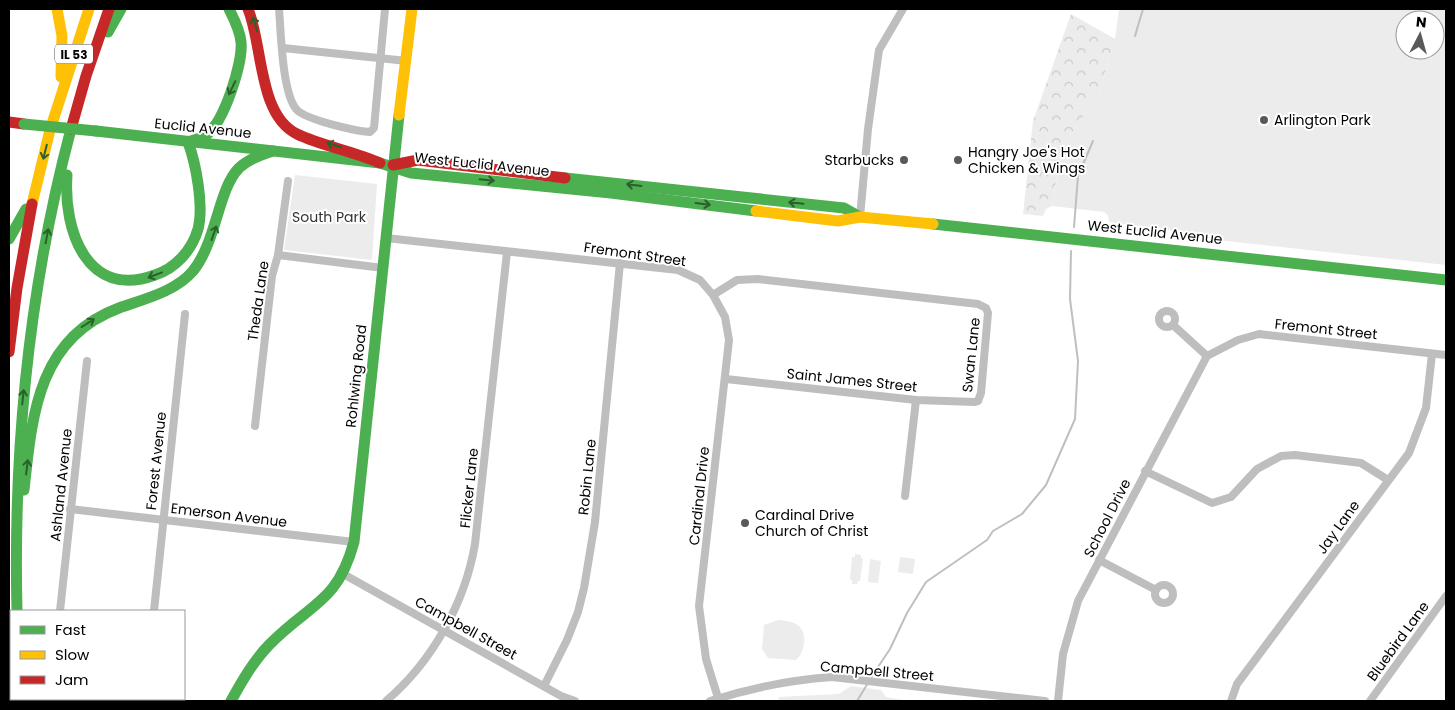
<svg xmlns="http://www.w3.org/2000/svg" width="1455" height="710" viewBox="0 0 1455 710" font-family="Poppins,sans-serif">
<defs>
<pattern id="forest-crowns" width="20" height="18" patternUnits="userSpaceOnUse" patternTransform="scale(1.25)"><rect width="20" height="18" fill="#ececec"/><path d="M2 6a3 3 0 1 1 6 0M12 15a3 3 0 1 1 6 0" fill="none" stroke="#c9c9c9"/></pattern>
</defs>
<rect width="100%" height="100%" fill="#fff"/>
<!-- green -->
<g fill="#ececec" fill-rule="evenodd">
<path d="M1119 9H1446V265L1217 240 1163 229 1109 222 1108 215 1104 212 1052 206 1062 147 1099 94 1115 39ZM1405 20H1435V50H1405Z"/>
<polygon points="295,175 377,184 372,260 284,250"/>
<polygon points="855,554 861,555 861,558 863,559 860,581 858,581 857,584 852,584 852,580 850,580 852,557 855,557"/>
<polygon points="900,557 915,559 913,574 898,572"/>
<polygon points="870,559 881,561 878,583 868,582"/>
<path d="M778 620C786 621 794 621 800 627 808 636 804 653 796 660L768 658 762 649 764 625Z"/>
<polygon points="851,686 881,690 886,697 909,701 780,701 778,697 839,694"/>
</g>
<!-- forest -->
<polygon fill="url(#forest-crowns)" points="1071,14 1115,39 1099,94 1062,147 1052,206 1046,209 1043,216 1023,214 1033,121"/>
<g fill="none" stroke-linecap="round" stroke-linejoin="round">
<!-- stream -->
<g stroke="#bfbfbf" stroke-width="2">
<polyline points="1135,36 1143,9"/>
<polyline points="1074,227 1078,176 1093,141"/>
<polyline points="870,679 890,649 907,613 926,582 987,540 993,531 1022,514 1046,485 1075,419 1078,361 1070,299 1071,251"/>
<polyline points="857,701 868,683"/>
</g>
<!-- street -->
<g stroke="#bebebe" stroke-width="8">
<path d="M279 9C281 32 282 94 297 110 307 120 355 131 370 132L374 128 385 9"/>
<polyline points="283,48 407,61"/>
<polyline points="860,217 868,129 879,50 903,9"/>
<polyline points="386,238 678,270 700,280 713,295 737,280 758,279 978,304 986,308 988,313 981,393 978,401 975,402 916,400 726,379"/>
<polyline points="278,255 383,268"/>
<polyline points="713,295 725,317 729,340 699,606 706,659 719,701"/>
<circle cx="1167" cy="319" r="8"/>
<polyline points="1173,325 1207,356"/>
<polyline points="255,426 272,276 278,255 288,181"/>
<polyline points="1145,471 1212,503 1231,497 1257,469 1281,456 1295,455 1361,463 1388,480"/>
<polyline points="905,496 916,400"/>
<polyline points="70,509 354,542"/>
<polyline points="1099,560 1156,590"/>
<polyline points="345,575 561,696 575,701"/>
<circle cx="1164" cy="594" r="9"/>
<polyline points="60,611 87,361"/>
<polyline points="154,611 185,314"/>
<polyline points="544,686 567,640 578,612 584,588 595,522 620,263"/>
<polyline points="55,699 62,701"/>
<polyline points="144,701 145,699"/>
<path d="M386 701C432 662 465 603 475 544L507 252"/>
<path d="M710 701C750 688 790 680 832 677L1045 701"/>
<polyline points="1058,701 1063,654 1078,601 1207,356 1238,340 1259,334 1446,355"/>
<polyline points="1231,701 1237,684 1409,453 1426,408 1432,354"/>
<polyline points="1370,701 1446,596"/>
</g>
<!-- fast -->
<g stroke="#4caf50" stroke-width="11">
<polyline points="108,32 121,9"/>
<polyline points="96,131 380,163 411,173 611,193 756,211"/>
<path d="M67 175C63 230 87 300 155 275 176 268 192 250 198 229 204 206 196 164 188 142 194 140 201 138 206 135 224 123 243 63 241 42 240 30 234 19 229 9"/>
<polyline points="565,178 844,208 860,217"/>
<polyline points="933,224 1446,280"/>
<polyline points="9,239 26,209"/>
<path d="M24 490C32 415 38 338 119 308 144 299 175 292 193 271 217 241 218 189 239 168 249 159 261 155 273 151"/>
<path d="M17 611C13 448 29 287 71 129"/>
<path d="M231 701C242 681 254 660 270 644 310 603 337 604 354 542L399 115"/>
</g>
<!-- slow -->
<g stroke="#ffc107" stroke-width="11">
<polyline points="57,9 62,36 61,77"/>
<polyline points="399,115 412,9"/>
<polyline points="32,204 50,130 89,9"/>
<polyline points="756,211 838,221 860,217 933,224"/>
<polyline points="20,699 21,701"/>
</g>
<!-- jam -->
<g stroke="#c62828" stroke-width="11">
<path d="M248 9C263 45 258 115 297 134 322 146 353 151 380 163"/>
<polyline points="9,122 24,124"/>
<polyline points="71,129 86,76 109,9"/>
<polyline points="393,165 418,160 565,178"/>
<polyline points="9,352 17,288 32,204"/>
</g>
<!-- fast-bridge -->
<polyline stroke="#4caf50" stroke-width="11" points="24,124 96,131"/>
</g>
<!-- one-way arrows -->
<defs><path id="oneway-shaft" d="M-6 0H5M1.5-3L5.5 0L1.5 3" fill="none" stroke-width="1.6" stroke-linecap="round" stroke-linejoin="round" transform="scale(1.25)"/></defs>
<g stroke="#2a602c">
<use href="#oneway-shaft" transform="translate(255 24) rotate(-107)"/>
<use href="#oneway-shaft" transform="translate(232 88) rotate(116)"/>
<use href="#oneway-shaft" transform="translate(334 145) rotate(-163)"/>
<use href="#oneway-shaft" transform="translate(45 152) rotate(104)"/>
<use href="#oneway-shaft" transform="translate(487 180) rotate(6)"/>
<use href="#oneway-shaft" transform="translate(634 185) rotate(-173)"/>
<use href="#oneway-shaft" transform="translate(796 203) rotate(-174)"/>
<use href="#oneway-shaft" transform="translate(703 204) rotate(7)"/>
<use href="#oneway-shaft" transform="translate(214 233) rotate(-71)"/>
<use href="#oneway-shaft" transform="translate(47 236) rotate(-79)"/>
<use href="#oneway-shaft" transform="translate(155 275) rotate(159)"/>
<use href="#oneway-shaft" transform="translate(88 323) rotate(-32)"/>
<use href="#oneway-shaft" transform="translate(23 397) rotate(-84)"/>
<use href="#oneway-shaft" transform="translate(27 467) rotate(-83)"/>
</g>
<!-- markers -->
<g fill="#595959" stroke="#fff" stroke-width="2">
<circle cx="1264" cy="120" r="5"/>
<circle cx="904" cy="160" r="5"/>
<circle cx="958" cy="160" r="5"/>
<circle cx="745" cy="523" r="5"/>
</g>
<g text-anchor="middle" dominant-baseline="central" stroke-width="4" stroke-linejoin="round" paint-order="stroke">
<!-- shield labels -->
<rect fill="#fff" stroke="#4c4c4c" stroke-width="1" x="55" y="44.5" width="38" height="19" rx="4"/>
<g font-size="12" font-weight="bold" fill="#000">
<text x="74" y="54">IL 53</text>
</g>
<!-- poi labels -->
<g font-size="14" fill="#000" stroke="#fff" text-anchor="start">
<text x="1274" y="120">Arlington Park</text>
<text x="968" y="152">Hangry Joe's Hot<tspan x="968" dy="16">Chicken &amp; Wings</tspan></text>
<text x="894" y="160" text-anchor="end">Starbucks</text>
<text x="755" y="515">Cardinal Drive<tspan x="755" dy="16">Church of Christ</tspan></text>
</g>
<!-- street labels -->
<g font-size="14" fill="#000" stroke="#fff">
<text transform="translate(203 128) rotate(6)">Euclid Avenue</text>
<text transform="translate(482 164) rotate(6)">West Euclid Avenue</text>
<text transform="translate(1155 232) rotate(6)">West Euclid Avenue</text>
<text transform="translate(635 254) rotate(8)">Fremont Street</text>
<text transform="translate(258 301) rotate(-82)">Theda Lane</text>
<text transform="translate(1326 329) rotate(6)">Fremont Street</text>
<text transform="translate(971 355) rotate(-84)">Swan Lane</text>
<text transform="translate(356 376) rotate(-84)">Rohlwing Road</text>
<text transform="translate(852 380) rotate(6)">Saint James Street</text>
<text transform="translate(156 461) rotate(-84)">Forest Avenue</text>
<text transform="translate(587 477) rotate(-84)">Robin Lane</text>
<text transform="translate(61 485) rotate(-84)">Ashland Avenue</text>
<text transform="translate(469 488) rotate(-84)">Flicker Lane</text>
<text transform="translate(699 496) rotate(-84)">Cardinal Drive</text>
<text transform="translate(229 515) rotate(7)">Emerson Avenue</text>
<text transform="translate(1107 518) rotate(-63)">School Drive</text>
<text transform="translate(1338 527) rotate(-54)">Jay Lane</text>
<text transform="translate(466 628) rotate(29)">Campbell Street</text>
<text transform="translate(1398 641) rotate(-54)">Bluebird Lane</text>
<text transform="translate(877 671) rotate(5)">Campbell Street</text>
</g>
<!-- park labels -->
<g font-size="14" fill="#333" stroke="#fff">
<text x="329" y="217">South Park</text>
</g>
</g>
<!-- border -->
<rect width="1455" height="710" fill="none" stroke="#000000" stroke-width="20"/>
<!-- legend -->
<rect x="10" y="610" width="175" height="90" fill="#ffffff" stroke="#999999"/>
<rect x="20" y="626" width="25" height="8" fill="#4caf50" stroke="#999999"/>
<text x="55" y="635" font-size="15" fill="#000000">Fast</text>
<rect x="20" y="651" width="25" height="8" fill="#ffc107" stroke="#999999"/>
<text x="55" y="660" font-size="15" fill="#000000">Slow</text>
<rect x="20" y="676" width="25" height="8" fill="#c62828" stroke="#999999"/>
<text x="55" y="685" font-size="15" fill="#000000">Jam</text>
<!-- north arrow -->
<g transform="translate(1420 35) rotate(6)"><circle r="24" fill="#ffffff" stroke="#999999"/>
<path d="M0-4L9 19L0 12L-9 19Z" fill="#595959"/>
<text y="-8" font-size="14" font-weight="bold" text-anchor="middle" fill="#000000">N</text>
</g>
</svg>
